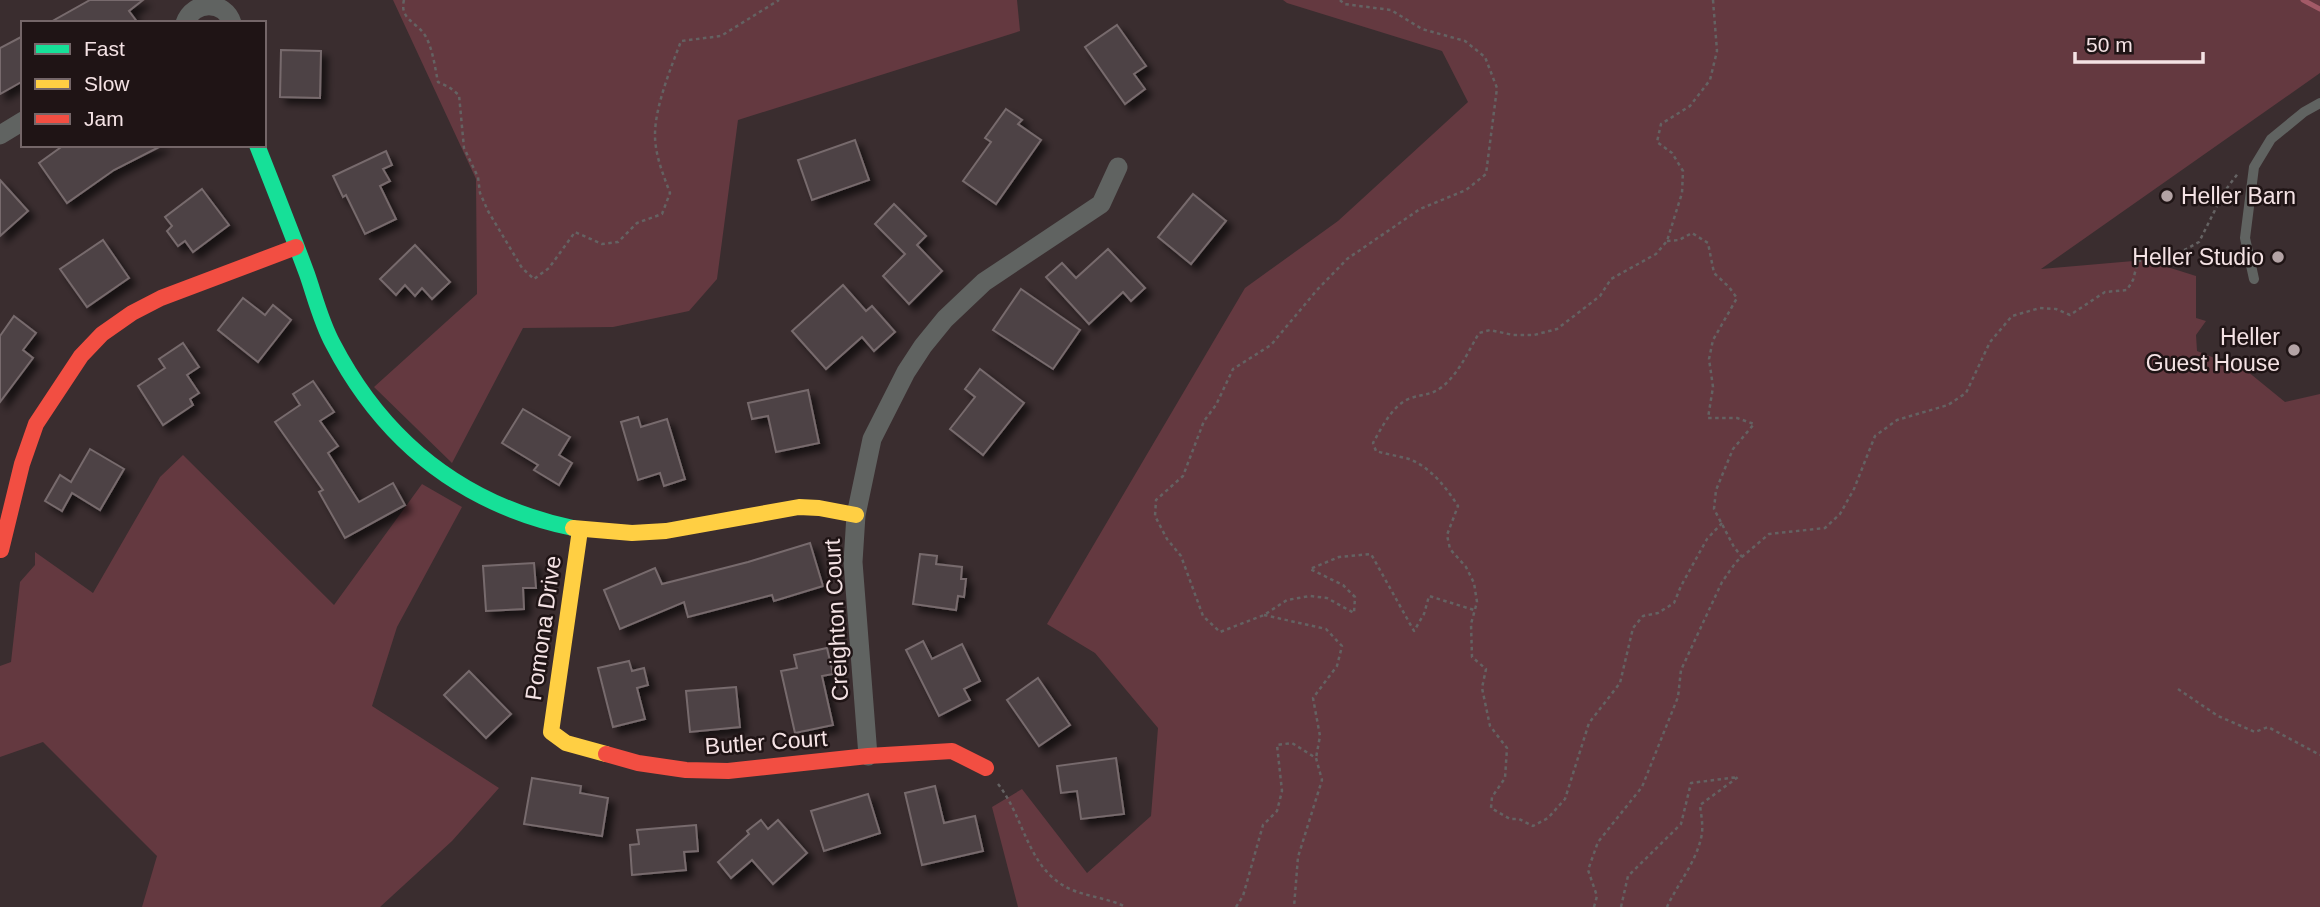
<svg xmlns="http://www.w3.org/2000/svg" width="2320" height="907" viewBox="0 0 2320 907" font-family="Arial,sans-serif">
<defs>
<filter id="shadow"><feDropShadow dx="6" dy="6" stdDeviation="3.5" flood-color="#0009"/></filter>
</defs>
<rect width="100%" height="100%" fill="#3a2d2f"/>
<!-- green -->
<g fill="#643940">
<polygon points="393,0 1017,0 1020,31 738,120 717,279 689,311 613,327 523,328 452,463 374,387 477,294 476,179"/>
<polygon points="1283,0 2320,0 2320,73 2041,269 2145,260 2196,276 2196,318 2206,321 2196,335 2197,351 2247,371 2285,402 2320,394 2320,907 1018,907 992,807 1022,789 1087,873 1151,816 1158,728 1095,653 1047,624 1245,288 1338,221 1468,102 1442,51 1287,3"/>
<polygon points="183,455 334,605 422,484 462,507 397,627 372,706 499,788 452,841 380,907 142,907 157,856 43,742 0,757 0,666 11,662 20,582 35,565 35,552 93,593 160,477"/>
</g>
<g fill="none" stroke-linecap="round" stroke-linejoin="round">
<!-- stream -->
<polyline stroke="#a25a67" stroke-width="5" points="2303,0 2320,9"/>
</g>
<!-- building -->
<g fill="#4e4244" stroke="#776b6d" stroke-width="2" filter="url(#shadow)">
<polygon points="90,0 143,0 129,11 138,23 49,23"/>
<polygon points="1117,25 1146,66 1134,74 1145,89 1125,104 1085,47"/>
<polygon points="23,36 23,81 0,94 0,48"/>
<polygon points="281,50 321,51 320,98 280,97"/>
<polygon points="1006,109 1022,120 1018,124 1041,140 996,204 963,181 991,142 985,138"/>
<polygon points="855,140 869,180 812,200 798,160"/>
<polygon points="64,145 163,145 114,170 67,203 39,163"/>
<polygon points="386,151 392,165 383,169 390,181 380,186 396,219 365,234 346,195 343,197 333,176"/>
<polygon points="0,180 28,211 0,236"/>
<polygon points="202,189 229,225 193,252 185,241 178,246 167,231 172,226 165,217"/>
<polygon points="1193,194 1226,221 1191,264 1158,237"/>
<polygon points="894,204 926,236 917,245 942,271 909,304 883,276 905,254 875,224"/>
<polygon points="103,240 129,278 87,307 60,269"/>
<polygon points="415,245 450,282 432,299 422,288 415,296 405,285 396,295 380,279"/>
<polygon points="1108,249 1145,288 1131,301 1123,292 1089,324 1046,277 1062,263 1076,278"/>
<polygon points="843,285 866,311 872,306 895,332 874,351 862,337 826,369 792,331"/>
<polygon points="1021,289 1080,330 1053,369 993,330"/>
<polygon points="243,298 265,315 273,305 291,320 258,362 218,330"/>
<polygon points="14,316 36,333 23,350 33,358 0,402 0,336"/>
<polygon points="183,343 199,367 187,375 199,393 190,399 193,405 163,425 138,386 165,368 159,359"/>
<polygon points="980,369 1024,403 983,455 950,429 975,397 965,389"/>
<polygon points="313,381 334,412 320,421 338,446 328,453 359,502 393,483 405,505 345,538 319,492 323,490 275,422 300,405 293,394"/>
<polygon points="808,390 819,443 776,452 768,416 752,419 748,403"/>
<polygon points="523,409 570,437 559,455 572,463 559,485 534,470 538,465 502,443"/>
<polygon points="638,417 641,427 667,419 685,479 664,486 660,473 638,480 621,422"/>
<polygon points="90,449 124,469 100,510 72,493 62,511 45,501 60,475 71,482"/>
<polygon points="810,543 823,586 774,601 772,595 688,617 684,602 620,629 604,590 655,568 662,584 748,562"/>
<polygon points="920,554 937,556 936,564 962,567 961,579 966,579 964,597 958,596 956,610 913,604"/>
<polygon points="534,563 536,588 523,588 524,609 486,611 483,566"/>
<polygon points="923,641 932,659 962,644 980,681 964,689 970,700 939,716 906,650"/>
<polygon points="827,648 833,674 822,676 833,725 795,733 781,671 797,668 794,655"/>
<polygon points="629,661 632,671 644,668 648,685 637,688 645,719 613,727 598,668"/>
<polygon points="469,671 511,714 486,738 444,695"/>
<polygon points="1038,678 1070,725 1039,746 1007,700"/>
<polygon points="736,687 740,727 690,732 686,691"/>
<polygon points="1116,758 1124,814 1081,819 1077,791 1061,793 1057,766"/>
<polygon points="532,778 581,786 580,793 608,798 602,836 524,824"/>
<polygon points="935,786 944,823 975,816 983,851 922,865 905,793"/>
<polygon points="868,794 880,833 824,851 811,811"/>
<polygon points="761,820 768,829 778,820 807,853 773,884 752,860 731,878 718,862 749,834 747,831"/>
<polygon points="696,825 698,851 684,852 686,870 632,875 630,845 639,844 637,830"/>
</g>
<g fill="none" stroke-linecap="round" stroke-linejoin="round">
<!-- path -->
<g stroke="#646262" stroke-width="2.5" stroke-dasharray="3.5 3.5" stroke-linecap="butt">
<path d="M404 0C399 20 418 22 426 37 433 50 435 68 438 82L449 87 459 95 464 148 478 177 480 193 488 211 522 268 534 279 549 268 575 232 602 244 618 242 637 223 662 214 670 193C663 174 655 155 655 135 655 106 671 68 681 41L721 36 779 0"/>
<polyline points="1340,0 1344,4 1391,10 1422,29 1465,41 1485,57 1497,88 1486,174 1466,190 1420,209 1347,259 1317,290 1271,345 1233,369 1216,405 1204,421 1183,476 1156,500 1155,516 1167,539 1181,556 1203,616 1220,632 1264,615 1287,600 1310,596 1327,598 1354,613 1355,597 1343,585 1310,569 1339,557 1371,554 1414,631 1424,614 1429,596 1474,610"/>
<path d="M1713 0 1717 51 1710 80 1690 106 1661 124 1657 142 1672 153 1683 171 1682 193 1667 241 1656 254 1611 279 1600 296 1557 329 1534 335H1513L1490 330 1479 333C1468 352 1459 373 1442 387 1432 395 1423 394 1411 398 1393 404 1382 427 1373 443L1376 451C1386 454 1398 456 1409 459 1430 467 1446 487 1458 506L1447 535 1450 549 1466 567 1474 583 1477 602 1471 624 1472 657 1486 669 1482 688 1490 726 1507 748 1505 778 1492 797 1491 808 1510 819H1519L1533 826 1548 818 1565 799 1589 723 1620 683 1633 628 1643 616 1658 613 1674 603 1681 586 1707 539 1722 523"/>
<polyline points="1667,241 1679,240 1692,233 1708,243 1714,273 1729,287 1737,298 1713,340 1709,359 1713,387 1708,418 1737,418 1754,424 1733,449 1716,490 1714,509 1734,547 1742,557"/>
<polyline points="1264,615 1326,629 1342,646 1337,666 1313,698 1320,736 1316,758"/>
<polyline points="2178,689 2218,716 2255,732 2268,727 2320,755"/>
<path d="M998 784C1025 818 1027 869 1070 889 1088 897 1108 898 1126 907"/>
<polyline points="1236,907 1243,896 1263,825 1277,811 1282,791 1277,745 1292,743 1316,758 1322,780 1298,857 1294,907"/>
<polyline points="1594,907 1597,896 1588,870 1598,842 1642,787 1678,697 1681,670 1722,582 1736,562 1769,534 1825,528 1840,514 1854,489 1875,436 1897,420 1948,405 1966,393 1990,342 2012,316 2040,308 2056,309 2070,315 2105,292 2127,290 2133,280 2138,261 2168,259 2199,242 2224,192 2239,172"/>
<path d="M1621 907 1628 876 1681 824 1691 783 1738 777 1700 805C1701 814 1703 824 1702 833 1698 860 1678 883 1667 907"/>
</g>
<!-- lane -->
<polyline stroke="#606361" stroke-width="10" points="2254,279 2245,238 2254,167 2271,139 2304,112 2320,103"/>
<!-- street -->
<g stroke="#606361" stroke-width="19">
<path d="M185 23C193 0 225 0 232 23"/>
<polyline points="0,135 23,121"/>
<polyline points="868,756 853,562 856,515 872,439 906,372 923,346 945,319 984,282 1101,204 1118,167"/>
</g>
<!-- fast -->
<path stroke="#16e098" stroke-width="16" d="M257 145C274 188 291 231 307 274 315 297 321 322 333 344 384 442 464 505 573 528"/>
<!-- slow -->
<g stroke="#ffcf43" stroke-width="16">
<polyline points="573,528 632,533 666,531 799,507 819,508 856,515"/>
<polyline points="580,530 551,732 566,743 606,754"/>
</g>
<!-- jam -->
<g stroke="#f24e42" stroke-width="16">
<polyline points="1,550 22,464 36,424 81,356 102,334 132,313 161,298 296,247"/>
<polyline points="606,754 638,763 686,770 728,771 868,756 952,751 986,768"/>
</g>
</g>
<!-- markers -->
<g fill="#b3a3a5" stroke="#1f1415" stroke-width="2.5">
<circle cx="2167" cy="196" r="7"/>
<circle cx="2278" cy="257" r="7"/>
<circle cx="2294" cy="350" r="7"/>
</g>
<g text-anchor="middle" dominant-baseline="central" stroke-width="5" stroke-linejoin="round" paint-order="stroke">
<!-- poi labels -->
<g font-size="23" fill="#f4e2e4" stroke="#1f1415" text-anchor="end">
<text x="2181" y="196" text-anchor="start">Heller Barn</text>
<text x="2264" y="257">Heller Studio</text>
<text x="2280" y="337">Heller<tspan x="2280" dy="26">Guest House</tspan></text>
</g>
<!-- street labels -->
<g font-size="23" fill="#f4e2e4" stroke="#1f1415">
<text transform="translate(836 620) rotate(-93)">Creighton Court</text>
<text transform="translate(543 628) rotate(-82)">Pomona Drive</text>
<text transform="translate(766 742) rotate(-4)">Butler Court</text>
</g>
</g>
<!-- legend -->
<rect x="21" y="21" width="245" height="126" fill="#1f1415" stroke="#746668" stroke-width="2"/>
<rect x="35" y="44" width="35" height="10" fill="#16e098" stroke="#746668" stroke-width="2"/>
<text x="84" y="56" font-size="21" fill="#f4e2e4">Fast</text>
<rect x="35" y="79" width="35" height="10" fill="#ffcf43" stroke="#746668" stroke-width="2"/>
<text x="84" y="91" font-size="21" fill="#f4e2e4">Slow</text>
<rect x="35" y="114" width="35" height="10" fill="#f24e42" stroke="#746668" stroke-width="2"/>
<text x="84" y="126" font-size="21" fill="#f4e2e4">Jam</text>
<!-- scale -->
<path d="M2075 52v10h128v-10" fill="none" stroke="#f4e2e4" stroke-width="3.5"/>
<text x="2086" y="52" font-size="21" fill="#f4e2e4" stroke="#1f1415" stroke-width="5" paint-order="stroke">50 m</text>
</svg>
